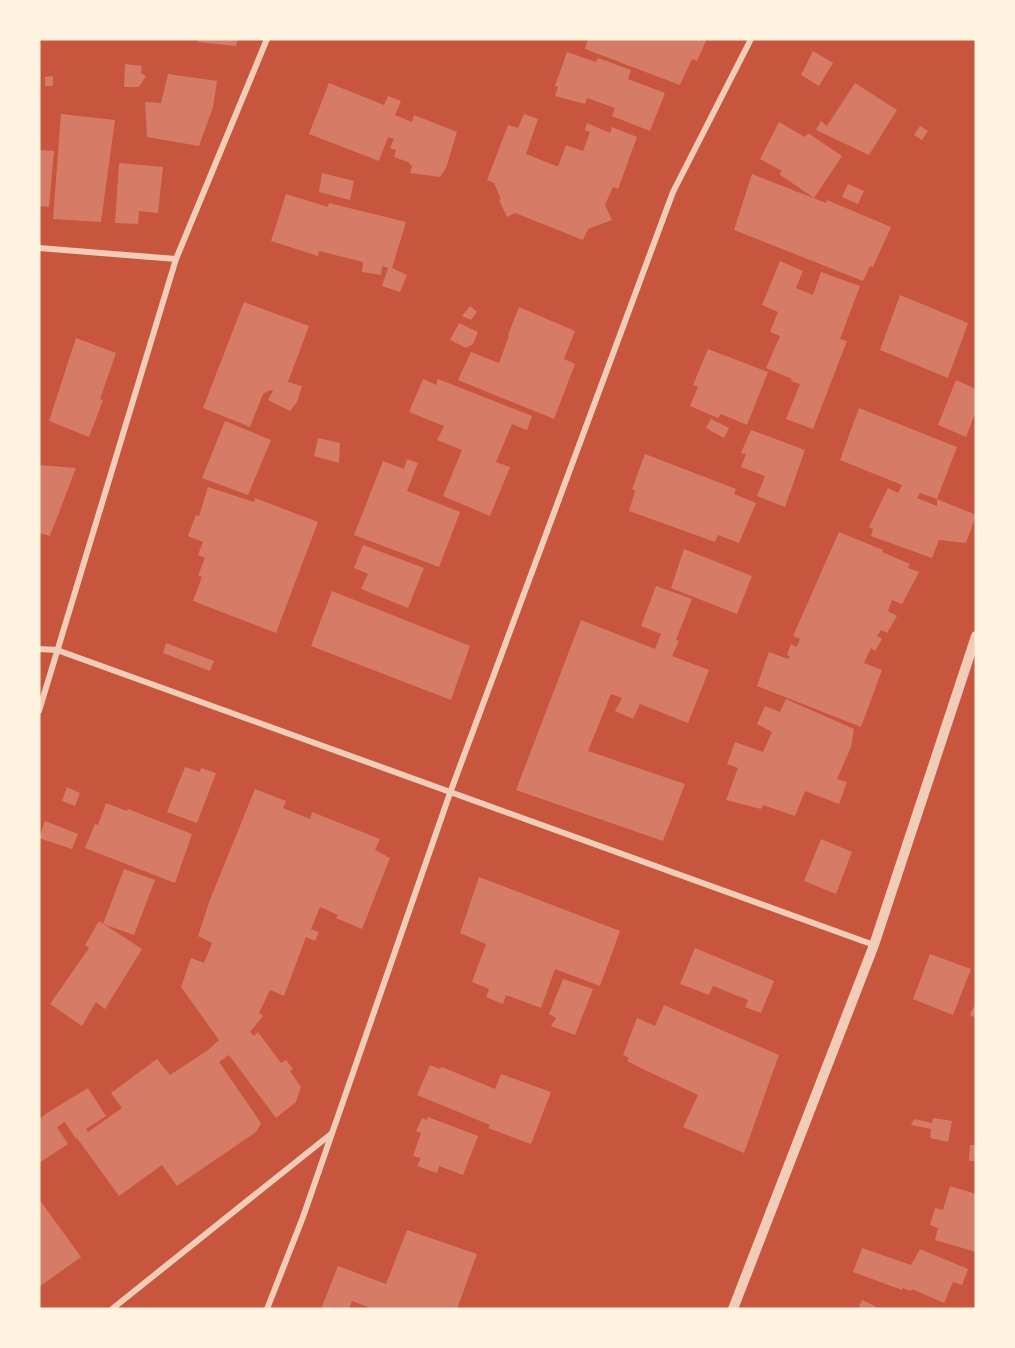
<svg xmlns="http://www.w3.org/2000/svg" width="1015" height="1348" viewBox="0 0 1015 1348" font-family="Montserrat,sans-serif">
<rect width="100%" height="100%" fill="#c8553d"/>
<!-- building -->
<g fill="#d67c66">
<polygon points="199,39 238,39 236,46 198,42"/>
<polygon points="588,39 707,39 697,61 692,59 680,85 585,49"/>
<polygon points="813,51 833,63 819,86 801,75"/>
<polygon points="567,52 596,62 598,58 631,70 628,79 665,93 650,131 612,116 615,108 587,98 585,104 555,96 558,87 555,86"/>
<polygon points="125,64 142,66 141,73 146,76 139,87 124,87"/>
<polygon points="168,74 217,81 213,107 199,146 147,137 145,102 161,103"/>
<polygon points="53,76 53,86 45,86 45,77"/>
<polygon points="329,83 384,105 388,96 401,101 395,115 412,122 414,115 457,132 446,168 440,177 410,173 412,166 408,162 394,157 396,150 390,148 394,139 388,137 379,161 309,134"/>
<polygon points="855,83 897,110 869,155 816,130 821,121 827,126"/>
<polygon points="61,114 115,120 101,222 53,219"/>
<polygon points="524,114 538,119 526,154 556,166 558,166 566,145 583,151 590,132 585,130 587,123 610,133 612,127 637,137 618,189 613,187 605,205 612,220 588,229 583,240 515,213 507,217 499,200 501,199 494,183 487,180 508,125 518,128"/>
<polygon points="779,122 805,137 808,133 842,156 814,198 779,174 782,171 760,159"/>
<polygon points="920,126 928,131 922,140 914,135"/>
<polygon points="39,150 54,151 49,207 39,206"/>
<polygon points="119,163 163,167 158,213 139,211 138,224 115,223"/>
<polygon points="322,173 354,181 350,200 319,192"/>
<polygon points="752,174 826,203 827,200 891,227 873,267 870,266 863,281 734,230"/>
<polygon points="848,184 864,191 858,204 842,197"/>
<polygon points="286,194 328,207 329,203 406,222 392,268 407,275 400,292 382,286 388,268 382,266 381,275 362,272 363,262 319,251 318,256 271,241"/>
<polygon points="780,261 803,271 796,288 813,295 821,272 860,286 840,339 847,341 813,429 786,419 800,384 791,381 792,379 766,368 780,336 770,332 778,312 762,305"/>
<polygon points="900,295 968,323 948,378 880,350"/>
<polygon points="244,302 309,326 288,382 302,386 297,402 290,411 268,400 273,391 270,390 263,394 250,427 203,408"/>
<polygon points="470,306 477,312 471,320 462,316"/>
<polygon points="519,307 575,331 564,359 575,364 554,419 458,380 471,352 499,363 509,336 508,335"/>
<polygon points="459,323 478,332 473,344 466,348 450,340"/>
<polygon points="76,338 116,353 100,399 103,400 89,437 49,421"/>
<polygon points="708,349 768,372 747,425 721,414 718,418 690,406 698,387 693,385"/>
<polygon points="423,379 436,385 438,379 532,416 527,430 512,424 496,462 510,467 490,516 443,496 462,450 437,440 444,426 409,412"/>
<polygon points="956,380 976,389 976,411 966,437 938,425"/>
<polygon points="859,408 957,447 937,499 920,493 917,498 937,506 937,499 976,515 966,543 939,540 932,558 871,536 873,529 869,527 888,488 898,493 902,485 840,460"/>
<polygon points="711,419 729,428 724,438 706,428"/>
<polygon points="225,421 271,440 248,495 202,478"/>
<polygon points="751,430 805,450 785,507 757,496 765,476 741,467 746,454 741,453"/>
<polygon points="318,438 340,443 339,463 314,456"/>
<polygon points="645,454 736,489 734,494 756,503 739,543 718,535 715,542 629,511 635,491 632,489"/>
<polygon points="407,459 418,463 407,491 460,512 439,567 354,535 383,461 404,469"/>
<polygon points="39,465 76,468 50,536 39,533"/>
<polygon points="208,487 254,502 255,498 318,522 276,633 193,601 202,577 198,575 205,558 198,555 203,542 188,536 196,515 199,516"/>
<polygon points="839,532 883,550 882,552 910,564 908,568 919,572 902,604 892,600 888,611 897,616 887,633 881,630 877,636 882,639 875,651 871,648 864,663 882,670 861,727 757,686 769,652 788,659 790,656 787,655 791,644 797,647 800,639 793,636"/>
<polygon points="363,545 424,568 408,608 361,589 368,574 354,568"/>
<polygon points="684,549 752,576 737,614 671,588"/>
<polygon points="656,586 692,599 676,640 679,641 672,656 709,670 688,723 640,704 633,719 615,711 622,698 611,694 588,751 685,784 663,841 516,790 581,620 655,649 661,634 641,626"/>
<polygon points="332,591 470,646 451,700 311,646"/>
<polygon points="166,643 214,661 210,671 163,653"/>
<polygon points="786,699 854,729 851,747 837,779 847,782 839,804 805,791 795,816 763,805 761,809 726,800 738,768 727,764 735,742 763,752 772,732 757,724 765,706 780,712"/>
<polygon points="185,767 200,772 201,768 216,773 197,823 167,812"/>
<polygon points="67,787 80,793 75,806 62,801"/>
<polygon points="255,789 286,801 283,808 310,819 312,812 380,839 375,850 390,858 362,929 336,918 338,915 320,907 311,929 319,932 315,941 306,937 284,996 270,990 259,1013 263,1016 250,1032 254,1036 258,1032 281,1063 286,1060 293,1069 290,1071 301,1087 296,1102 276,1118 229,1055 219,1062 261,1123 256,1132 177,1186 162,1165 119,1196 77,1138 76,1139 65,1122 57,1127 68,1144 39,1163 39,1119 47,1113 88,1088 106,1116 86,1129 88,1132 122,1108 111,1093 157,1059 170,1075 208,1050 219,1040 181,987 191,958 204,963 212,943 198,936 209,902"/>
<polygon points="106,803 127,811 128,809 192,834 175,883 85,848 95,824 98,825"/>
<polygon points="45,821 78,834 72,849 39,838"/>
<polygon points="821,839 852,852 836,894 804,881"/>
<polygon points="124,869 155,880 134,935 103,924"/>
<polygon points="479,877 620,931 600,986 555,969 541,1008 506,995 503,1004 486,997 489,989 472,982 486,944 460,933"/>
<polygon points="99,921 142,949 105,1009 96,1002 82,1026 50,1004 89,948 85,945"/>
<polygon points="695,948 774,981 761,1013 745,1007 748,1000 713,986 709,995 680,984"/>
<polygon points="930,954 971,969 953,1015 913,999"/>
<polygon points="563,979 593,989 575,1035 551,1026 556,1018 549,1014"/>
<polygon points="976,1002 976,1018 970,1015"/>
<polygon points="664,1005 779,1055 744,1153 683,1127 698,1095 645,1070 627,1061 629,1058 623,1055 637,1018 655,1026"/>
<polygon points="430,1065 440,1069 442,1067 495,1089 501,1074 551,1092 531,1144 488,1128 490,1125 417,1095"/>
<polygon points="428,1117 478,1136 463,1175 439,1166 437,1173 417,1166 421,1158 413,1156 421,1133 416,1131 422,1118 427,1120"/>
<polygon points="933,1118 952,1121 948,1142 930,1138 931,1129 911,1125 914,1119 932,1123"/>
<polygon points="970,1145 976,1145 976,1161 969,1161"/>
<polygon points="950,1186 976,1194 976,1252 935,1240 938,1228 930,1225 935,1208 943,1210"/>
<polygon points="39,1199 81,1257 39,1287"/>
<polygon points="407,1230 477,1254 457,1309 373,1309 352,1301 349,1309 321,1309 338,1266 386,1284"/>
<polygon points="862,1248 911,1265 920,1249 968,1269 962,1285 953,1282 944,1303 912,1289 910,1291 903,1288 902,1290 853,1272"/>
<polygon points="862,1300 881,1309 858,1309"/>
</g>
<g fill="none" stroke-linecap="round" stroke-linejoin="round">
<!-- minor -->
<g stroke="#f1ccb7" stroke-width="6">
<polyline points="39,248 176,259"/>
<polyline points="39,649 57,650 874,945"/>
<polyline points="39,711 176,259 267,39"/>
<polyline points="112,1309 331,1134"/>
<polyline points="267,1309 303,1217 450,793 673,192 751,39"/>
</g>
<!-- tertiary -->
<polyline stroke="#f1ccb7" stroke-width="10" points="733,1309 874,945 976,636"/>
</g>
<!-- border -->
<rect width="1015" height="1348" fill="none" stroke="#fff3e0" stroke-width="81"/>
</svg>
